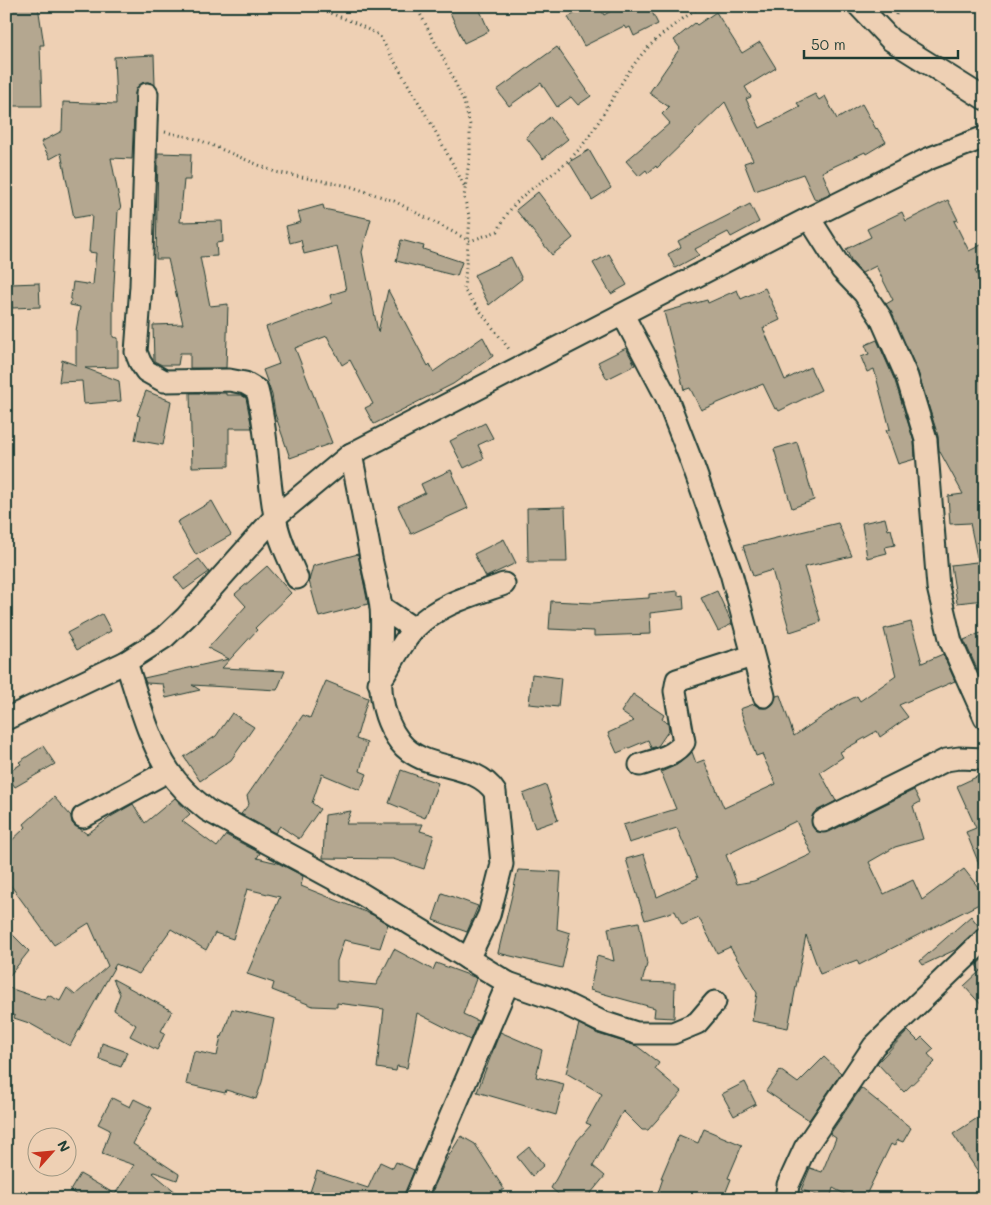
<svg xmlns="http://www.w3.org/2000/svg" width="991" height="1205" viewBox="0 0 991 1205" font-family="Mali,sans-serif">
<rect width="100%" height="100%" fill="#eed0b4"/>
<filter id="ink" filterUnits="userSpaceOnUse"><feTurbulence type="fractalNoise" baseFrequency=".02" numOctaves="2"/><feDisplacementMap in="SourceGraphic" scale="10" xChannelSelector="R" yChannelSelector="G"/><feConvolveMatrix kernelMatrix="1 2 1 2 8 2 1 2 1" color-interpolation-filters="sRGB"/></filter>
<g filter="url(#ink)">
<!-- building -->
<g fill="#b4a790" stroke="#1f3d34" fill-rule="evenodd">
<polygon points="6,6 38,6 44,45 40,45 42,106 8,106 8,90 6,90"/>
<polygon points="447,6 478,6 489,31 464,43"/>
<polygon points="590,6 599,6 604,15 620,6 649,6 658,24 634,36 630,27 626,29 624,26 584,46 568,17"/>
<polygon points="716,12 742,53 760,42 776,68 745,87 751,97 746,99 760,128 800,107 797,103 815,94 819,100 825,96 837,119 862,104 876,129 877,128 886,142 866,154 865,152 822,172 831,193 815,200 803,174 755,191 744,163 753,160 725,102 657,168 656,166 648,173 646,170 639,176 626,161 670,123 662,114 669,107 649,93 680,48 674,40 695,23 697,25"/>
<polygon points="557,47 591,96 578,105 571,97 557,107 541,83 509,106 497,90"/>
<polygon points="154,55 155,85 148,82 142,83 135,93 132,159 111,158 121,209 118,210 113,303 113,337 118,338 118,367 85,368 119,381 121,401 84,404 82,381 59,382 62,360 76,365 76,331 80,307 70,305 73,282 93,285 96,253 89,252 92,215 74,218 61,153 50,159 41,142 62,131 63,102 116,104 114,57"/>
<polygon points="550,117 568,139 543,159 526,137"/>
<polygon points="589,150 611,188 592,200 569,162"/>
<polygon points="158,153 191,154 190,180 184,180 180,222 222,221 223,242 216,243 217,256 200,257 210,306 228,304 226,368 190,368 190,353 180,353 178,365 162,365 154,361 153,325 183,324 168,259 156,259"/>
<polygon points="538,192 573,238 552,255 516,210"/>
<polygon points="948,200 958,220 954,221 969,251 985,243 985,266 975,271 985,289 985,557 977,557 970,523 950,524 948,496 963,494 939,450 938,436 918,372 886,304 893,300 876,266 862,273 852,262 846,249 871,237 867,229 902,212 906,221"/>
<polygon points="750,204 759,222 731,237 728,232 695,249 699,255 675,268 668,254 681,247 678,241"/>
<polygon points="323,205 324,209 371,219 362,252 378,332 388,290 428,366 430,364 433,372 483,337 493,356 453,384 374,424 365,408 373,404 350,360 342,365 327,336 295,348 332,443 290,458 275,414 272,395 263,370 279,364 266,327 332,303 330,295 346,290 337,246 304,254 301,240 290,243 286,226 301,222 298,212"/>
<polygon points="401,240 424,246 423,249 462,262 457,276 396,261"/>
<polygon points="609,254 627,285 611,294 593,263"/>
<polygon points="511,257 522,279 489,305 474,275"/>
<polygon points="39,283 40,307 12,308 11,284"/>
<polygon points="765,288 780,320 763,328 785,380 810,367 821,390 779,411 777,408 775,409 763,384 701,410 690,388 684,390 664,312 707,300 708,303 737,290 741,299"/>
<polygon points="877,340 895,381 914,442 915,459 898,464 886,430 890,429 874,369 867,372 861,357 869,354 865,345"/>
<polygon points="626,348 635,365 607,379 598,362"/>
<polygon points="146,391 171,401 163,445 135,440 140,416 137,415"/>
<polygon points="190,393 226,393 226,395 241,395 246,398 252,428 229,428 229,466 192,467"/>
<polygon points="485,423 493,438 478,445 484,458 464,468 450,441"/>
<polygon points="797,442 814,500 792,508 774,449"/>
<polygon points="451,470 468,508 411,534 398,506 425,493 421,484"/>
<polygon points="212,501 231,535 196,555 177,522"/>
<polygon points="565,507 567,562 528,562 527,508"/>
<polygon points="885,518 888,530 891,529 895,545 885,547 887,553 867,558 862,523"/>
<polygon points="838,523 852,556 804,567 821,622 790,632 772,570 753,576 743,546"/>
<polygon points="504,539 516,563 486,577 474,554"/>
<polygon points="358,554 368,604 319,617 309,581 313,566"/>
<polygon points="199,559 209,572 184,590 174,577"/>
<polygon points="985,561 985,600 957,603 951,565"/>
<polygon points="267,566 291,593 255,628 257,630 222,668 285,671 277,690 192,685 200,690 166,698 163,684 146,683 144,678 229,659 208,648 246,606 235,594"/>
<polygon points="678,591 678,596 683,595 684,609 650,613 651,634 594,636 594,631 549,629 551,601 593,603 617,601 617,600 649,598 649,594"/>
<polygon points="717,591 732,624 718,631 701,598"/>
<polygon points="102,614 111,631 77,650 67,633"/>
<path d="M911 622 922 663 943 654 955 681 899 705 908 717 880 737 877 731 840 752 843 757 820 772 836 801 813 814 812 826 817 832H829L914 790 920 802 913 806 923 839 895 847 869 862 884 894 913 880 922 900 964 869 985 896V901L859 965 857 960 820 974 806 935 788 1028 752 1021 757 993 730 947 717 953 699 918 682 925 675 911 645 920 626 859 644 854 657 897 698 878 677 828 629 843 623 825 676 809 661 772 677 765 692 752 696 763 704 760 724 808 776 784 762 754 756 756 740 709 754 704 760 708H768L773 704 776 696 780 695 794 736 841 704 857 696 860 701 896 676 884 629ZM796 821 812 854 754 881 737 884 726 855Z"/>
<polygon points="985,631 985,668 978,671 964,640"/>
<polygon points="532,674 561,678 558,707 529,704"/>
<polygon points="326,681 368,698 356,739 367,743 360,771 367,774 360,790 322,774 312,803 320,809 299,839 280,826 275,833 241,814 249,804 247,796 303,715 310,718"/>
<polygon points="633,694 664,715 662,719 668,723 669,730 658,746 651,748 648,740 617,753 608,733 634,721 621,712"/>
<polygon points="232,713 254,727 231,760 200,781 184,757 216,736"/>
<polygon points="43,746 55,764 15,787 6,774 21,764 19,762"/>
<polygon points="401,770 438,783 425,818 389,803"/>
<polygon points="985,773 985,876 984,876 966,832 976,828 957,786"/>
<polygon points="546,785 558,820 535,828 523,794"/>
<polygon points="54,797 71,816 72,823 87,834 112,816 133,804 145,823 175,798 190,814 182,821 217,847 226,835 260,853 257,858 278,863 303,876 301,886 373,915 388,924 380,948 344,940 337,961 337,981 376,985 394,949 433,970 436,963 474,977 476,979 463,1014 478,1021 470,1040 417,1013 407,1068 397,1066 396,1071 377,1068 384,1009 337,1003 337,1007 313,1006 272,990 274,983 247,974 280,897 247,889 233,939 215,933 206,950 171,929 139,974 116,964 70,1046 29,1023 14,1018 15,1016 6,1012 6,987 45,1000 48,995 60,1001 67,988 75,995 108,966 89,923 54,945 6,879 6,846 26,827 24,824"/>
<polygon points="351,811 346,824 423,824 420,831 434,835 424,869 393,859 323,858 325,815"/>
<polygon points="518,870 561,872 557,929 570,933 562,968 498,953"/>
<polygon points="442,893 478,906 467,932 433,920"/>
<polygon points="971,916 980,928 957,949 923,965 920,961"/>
<polygon points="639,922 647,964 642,982 675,983 674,1018 654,1017 655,1008 590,990 597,956 614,961 608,928"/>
<polygon points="6,928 29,951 6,980"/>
<polygon points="985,957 985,1009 964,986 980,971 976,965"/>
<polygon points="113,979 172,1011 161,1031 165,1033 157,1050 130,1036 136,1025 114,1010 120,994"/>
<polygon points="232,1009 274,1019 262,1082 256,1099 226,1090 225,1093 186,1084 194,1051 217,1056 221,1036 222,1037"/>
<polygon points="579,1024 598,1034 637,1046 659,1063 655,1069 682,1092 648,1130 642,1130 623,1111 593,1166 605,1176 586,1199 564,1199 551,1188 577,1141 591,1125 586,1123 602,1094 566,1073"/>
<polygon points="908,1031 918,1041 922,1037 934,1049 928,1054 935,1062 904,1092 877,1063"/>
<polygon points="500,1032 542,1050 536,1077 564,1084 556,1115 477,1092"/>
<polygon points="102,1043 127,1052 121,1067 99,1059"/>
<polygon points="824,1057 841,1073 809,1120 766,1091 780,1070 798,1083"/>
<polygon points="745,1082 756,1104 734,1116 722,1094"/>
<polygon points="861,1088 911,1128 903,1142 898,1140 894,1146 891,1144 864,1199 854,1199 833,1188 830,1199 801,1190 810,1168 822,1172 823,1170 836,1138 830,1134"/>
<polygon points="112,1098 130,1107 134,1099 152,1108 133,1144 179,1174 177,1180 154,1172 153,1173 184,1199 84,1199 70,1191 80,1174 115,1194 134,1165 102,1154 110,1130 98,1124"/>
<polygon points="985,1113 985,1182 953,1134"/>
<polygon points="704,1129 742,1145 728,1178 731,1179 723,1199 656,1199 663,1178 661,1178 679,1135 698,1143"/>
<polygon points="461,1136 475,1144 504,1189 489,1199 429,1199 445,1162"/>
<polygon points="529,1147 544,1165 532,1176 517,1157"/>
<polygon points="380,1162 393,1168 396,1162 414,1170 403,1199 331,1199 310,1192 317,1171 368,1188"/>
</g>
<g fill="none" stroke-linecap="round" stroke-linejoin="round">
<!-- minor casing -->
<g stroke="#1f3d34" stroke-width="25">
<g id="minor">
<polyline points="859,6 891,40 985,99"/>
<path d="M147 94 141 286 136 352 140 362 146 371 164 381 229 380 245 383 257 390C268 432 267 474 275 516 278 538 289 558 297 578"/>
<polyline points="809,218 842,270 864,293 881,318 907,377 926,440 938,587 951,642 985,718"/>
<polyline points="623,315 666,396 692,463 731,573 764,696"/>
<path d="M351 454C358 489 365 524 371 558 374 574 379 591 381 607 385 653 369 702 400 742 424 773 474 760 495 792L502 864 489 915 468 959"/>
<polyline points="381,607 414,629"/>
<path d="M126 662C137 695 149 742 169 771 179 786 193 799 207 810L360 893 508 983 557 1000 602 1022 636 1033H673L697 1023 715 1002"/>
<path d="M379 683C391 666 401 643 415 628 439 604 473 595 504 584"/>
<polyline points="6,719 126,662 165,637 186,617 275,517 351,454 809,218 928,159 985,137"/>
<path d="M640 765C655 760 676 756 684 742L675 691 677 680 752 656"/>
<polyline points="83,817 168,771"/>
<polyline points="823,821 946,760 959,758 985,759"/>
<polyline points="415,1199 508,983"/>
<polyline points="786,1199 788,1185 805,1148 874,1046 985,939"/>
</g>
</g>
<!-- path -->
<g stroke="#1f3d34" stroke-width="3" stroke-dasharray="1 4" stroke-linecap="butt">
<polyline points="312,6 353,22 379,35 432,125 465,187"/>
<polyline points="416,6 447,65 464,102 470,125 470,154 464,197 470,219 464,290 509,349"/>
<polyline points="896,15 897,6"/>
<path d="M165 132 197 139 275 172 349 186 394 201 470 241 498 231C516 191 540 187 569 160 597 133 612 94 635 63 652 39 677 23 701 6"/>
</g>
<!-- minor -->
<use href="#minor" stroke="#eed0b4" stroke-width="21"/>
</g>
</g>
<!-- margin -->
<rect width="991" height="1205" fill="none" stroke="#eed0b4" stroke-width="25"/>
<rect x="12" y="12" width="966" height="1180" fill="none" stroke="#1f3d34" stroke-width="2" filter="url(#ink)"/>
<!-- north arrow -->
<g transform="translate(52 1152) rotate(63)"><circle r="24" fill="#eed0b4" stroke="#9b9581"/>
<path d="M0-4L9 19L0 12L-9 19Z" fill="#c8321e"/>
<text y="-8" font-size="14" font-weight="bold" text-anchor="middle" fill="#1f3d34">N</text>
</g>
<!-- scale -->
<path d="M804 50v8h154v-8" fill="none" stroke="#1f3d34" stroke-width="2.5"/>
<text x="811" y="50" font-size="15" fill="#1f3d34" stroke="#eed0b4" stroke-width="4" paint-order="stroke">50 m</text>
</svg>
